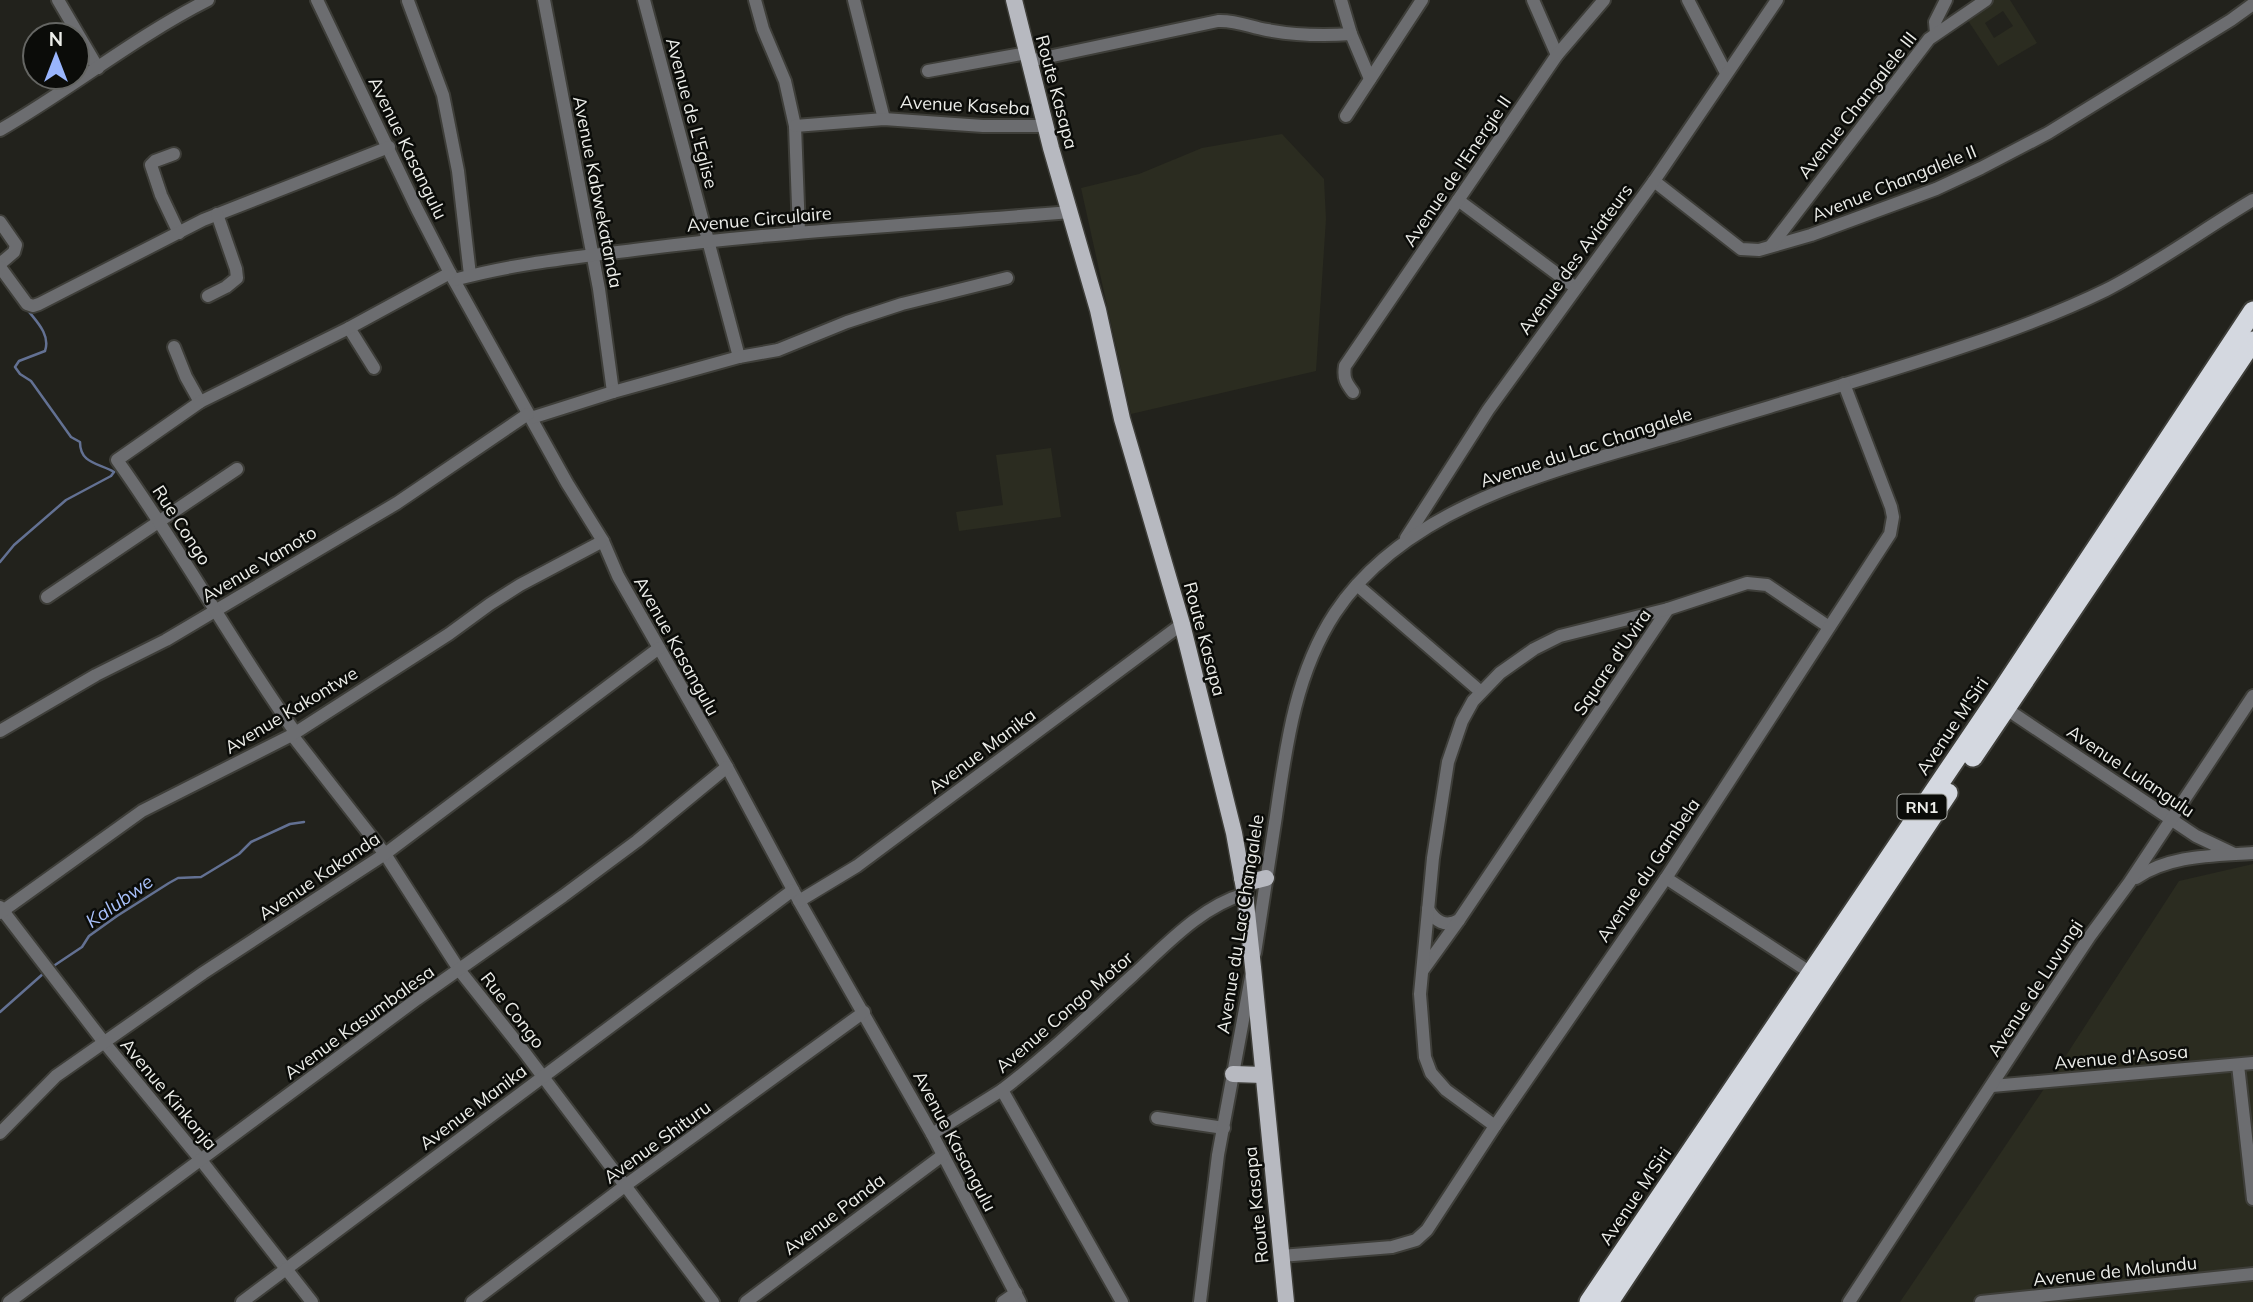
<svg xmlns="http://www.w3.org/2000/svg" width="2253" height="1302" viewBox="0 0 2253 1302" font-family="Mulish,sans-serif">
<rect width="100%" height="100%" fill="#22221c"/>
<!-- built -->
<g fill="#2b2c20" fill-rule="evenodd">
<path d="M1994 0H2010L2037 43 1998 66 1967 19ZM2003 11 2013 26 1994 38 1985 23Z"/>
<polygon points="1282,134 1324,179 1326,219 1316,371 1131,414 1081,188 1139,174 1202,148"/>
<polygon points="1051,448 1061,517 959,531 956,512 1003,505 996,455"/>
<polygon points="2253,864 2253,1302 1900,1302 2054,1074 2179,881"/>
</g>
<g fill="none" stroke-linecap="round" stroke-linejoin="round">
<!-- stream -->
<g stroke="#637193" stroke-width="2.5">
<path d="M0 562 14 545 66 500 111 476 114 472C99 463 80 464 80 442L71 437 31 381 20 374 15 367 19 361 45 351C51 334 35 320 26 308"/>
<polyline points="52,967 82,947 89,936 117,916 169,883 178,878 201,877 239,854 251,842 290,824 304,822"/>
<polyline points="0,1012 44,973"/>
</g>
<!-- minor casing -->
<g stroke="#3e3e39" stroke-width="16">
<g id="minor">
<polyline points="58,0 98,68"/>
<polyline points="317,0 417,209 450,273 567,483 603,541 618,576 727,767 799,901 932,1134 1020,1302"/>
<polyline points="544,0 599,289 613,392"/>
<polyline points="644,0 739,357"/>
<polyline points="755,0 763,29 785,81 795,126 799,232"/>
<polyline points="854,0 884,119"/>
<polyline points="1341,0 1351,34 1370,79"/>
<polyline points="1533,0 1557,55"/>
<polyline points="1688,0 1726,73"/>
<polyline points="408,1 443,95 458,171 470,275"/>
<polyline points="1936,33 1935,22 1946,0"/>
<path d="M1029 61 1218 21C1236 20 1250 27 1267 30 1294 35 1324 36 1351 34"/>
<polyline points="928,71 1027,53"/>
<polyline points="1346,116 1422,0"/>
<polyline points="795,126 884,119 983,126 1046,126"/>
<path d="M0 130C71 89 135 37 208 0"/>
<polyline points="174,154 155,161 151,165 161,195 179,233"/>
<polyline points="1654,181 1741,249 1759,250 1811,235 1936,189 1981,168 2048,133 2231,20 2253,4"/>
<polyline points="1458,200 1576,288"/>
<polyline points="0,222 16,245 14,252 0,264"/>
<polyline points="1771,246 1929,39 1986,0"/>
<polyline points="0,267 27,304 33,306 39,304 203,220 389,147"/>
<path d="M454 280C515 263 580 257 642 249 784 231 927 224 1070 212"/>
<polyline points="208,296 226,287 237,278 236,269 217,214"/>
<polyline points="349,328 374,368"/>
<polyline points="174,347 186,377 200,402"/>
<path d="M1353 392C1346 383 1343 378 1345 366L1557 55 1604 0"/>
<polyline points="531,418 613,392 739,357 778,350 847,322 902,304 1007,278"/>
<polyline points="1406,538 1488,410 1654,181 1777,0"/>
<polyline points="1357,585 1481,692"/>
<polyline points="47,597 237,469"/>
<polyline points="2002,706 2196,836 2234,854"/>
<polyline points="0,731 96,675 166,640 397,503 528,414"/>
<path d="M295 732C232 643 180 548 117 460L200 402 349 328 450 273"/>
<polyline points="292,735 385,854 460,971 522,1049 713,1302"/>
<polyline points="1666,878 1811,973"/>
<path d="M2136 878C2170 855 2212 856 2253 853"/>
<polyline points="799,901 857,866 1182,624"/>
<polyline points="0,907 103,1041 200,1159 312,1302"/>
<path d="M1428 909C1435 921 1445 928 1459 920"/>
<polyline points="0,913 142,811 292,735 449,634 490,604 520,585 603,541"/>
<path d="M1255 953C1262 907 1269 862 1276 816 1286 746 1295 674 1335 613 1410 500 1567 468 1689 431 1781 403 1874 377 1965 346 2013 330 2061 312 2106 290 2157 264 2204 229 2253 200"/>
<polyline points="1423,970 1459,920 1668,609"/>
<polyline points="2238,1065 2253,1199"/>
<polyline points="1992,1086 2253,1063"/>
<polyline points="1157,1118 1224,1128"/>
<polyline points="1495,1126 1446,1090 1431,1073 1425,1057 1420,994 1433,858 1448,762 1462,721 1473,701 1500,673 1534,649 1560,636 1668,609 1747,583 1767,585 1829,627"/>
<polyline points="0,1133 56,1076 203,973 385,854 659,648"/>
<polyline points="932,1134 1002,1090"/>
<polyline points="1281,1256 1392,1247 1416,1240 1427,1230 1495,1126 1666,878 1890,534 1893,517 1891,507 1844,384"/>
<polyline points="9,1302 417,999 563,896 637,841 727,767"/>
<polyline points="242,1302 793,890"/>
<polyline points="472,1302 626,1185 864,1012"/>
<polyline points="746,1302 943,1155"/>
<polyline points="1003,1302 1016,1293"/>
<path d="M1122 1302 1002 1090C1048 1055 1089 1015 1132 976 1165 946 1201 906 1245 894"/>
<polyline points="1200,1302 1218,1155 1251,977"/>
<polyline points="1849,1302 2038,1014 2090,936 2129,883 2253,696"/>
<polyline points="1981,1302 2253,1274"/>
</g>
</g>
<!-- major casing -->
<g stroke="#3e3e39" stroke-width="19">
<g id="major">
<polyline points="1014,0 1051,148 1098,310 1122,419 1182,624 1234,833 1245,894 1253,967 1286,1302"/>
<polyline points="1242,878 1254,881 1266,878"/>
<polyline points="1233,1074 1263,1075"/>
</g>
</g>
<!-- highway casing -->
<g stroke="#3e3e39" stroke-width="23">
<g id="highway">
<polyline points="1973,757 2253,341"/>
<polyline points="1589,1302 1995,701 2253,311"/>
<polyline points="1609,1302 1948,793"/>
</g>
</g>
<!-- minor -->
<use href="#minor" stroke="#6c6d70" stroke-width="12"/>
<!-- major -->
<use href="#major" stroke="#b7b9c0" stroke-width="16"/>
<!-- highway -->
<use href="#highway" stroke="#d4d8e0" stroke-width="19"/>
</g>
<g text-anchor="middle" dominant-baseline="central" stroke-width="5" stroke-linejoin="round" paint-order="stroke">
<!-- shield labels -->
<rect fill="#0b0c09" stroke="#a8aaa6" stroke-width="2" x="1897.5" y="794.5" width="49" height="25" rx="5"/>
<g font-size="16" font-weight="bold" fill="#ecede9">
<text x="1922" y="807">RN1</text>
</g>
<!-- street labels -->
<g font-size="18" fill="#ecede9" stroke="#0b0c09">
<text transform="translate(1057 92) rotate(75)">Route Kasapa</text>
<text transform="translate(965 105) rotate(3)">Avenue Kaseba</text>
<text transform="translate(1857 105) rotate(-52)">Avenue Changalele III</text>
<text transform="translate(692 113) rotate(75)">Avenue de L'Eglise</text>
<text transform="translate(408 148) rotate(64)">Avenue Kasangulu</text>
<text transform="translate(1457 171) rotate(-56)">Avenue de l'Energie II</text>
<text transform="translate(1894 183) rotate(-22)">Avenue Changalele II</text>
<text transform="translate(598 192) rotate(79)">Avenue Kabwekatanda</text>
<text transform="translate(759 219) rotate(-5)">Avenue Circulaire</text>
<text transform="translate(1575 259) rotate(-54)">Avenue des Aviateurs</text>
<text transform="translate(1586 447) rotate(-18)">Avenue du Lac Changalele</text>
<text transform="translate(182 525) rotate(57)">Rue Congo</text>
<text transform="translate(259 564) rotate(-31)">Avenue Yamoto</text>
<text transform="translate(1205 639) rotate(75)">Route Kasapa</text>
<text transform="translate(677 646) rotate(61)">Avenue Kasangulu</text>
<text transform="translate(1612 662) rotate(-56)">Square d'Uvira</text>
<text transform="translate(291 710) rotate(-31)">Avenue Kakontwe</text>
<text transform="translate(1952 726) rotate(-56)">Avenue M'Siri</text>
<text transform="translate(982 751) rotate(-37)">Avenue Manika</text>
<text transform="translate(2131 771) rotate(34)">Avenue Lulangulu</text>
<text transform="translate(1648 870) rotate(-56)">Avenue du Gambela</text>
<text transform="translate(319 876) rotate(-34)">Avenue Kakanda</text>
<text transform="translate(1240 924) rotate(-81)">Avenue du Lac Changalele</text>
<text transform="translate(2035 988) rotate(-57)">Avenue de Luvungi</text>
<text transform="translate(513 1010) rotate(52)">Rue Congo</text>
<text transform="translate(1064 1012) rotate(-41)">Avenue Congo Motor</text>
<text transform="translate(359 1022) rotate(-36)">Avenue Kasumbalesa</text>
<text transform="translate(2121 1057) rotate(-5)">Avenue d'Asosa</text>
<text transform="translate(169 1094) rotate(50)">Avenue Kinkonja</text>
<text transform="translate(473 1107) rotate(-37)">Avenue Manika</text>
<text transform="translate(955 1141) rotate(62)">Avenue Kasangulu</text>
<text transform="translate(657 1142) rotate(-36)">Avenue Shituru</text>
<text transform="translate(1635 1196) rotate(-56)">Avenue M'Siri</text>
<text transform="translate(1256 1205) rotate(-96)">Route Kasapa</text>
<text transform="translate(834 1214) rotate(-37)">Avenue Panda</text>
<text transform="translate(2115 1271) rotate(-6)">Avenue de Molundu</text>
</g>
<!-- water labels -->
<g font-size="19" font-style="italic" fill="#a9c1fb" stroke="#0b0c09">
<text transform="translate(119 901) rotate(-35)">Kalubwe</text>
</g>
</g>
<!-- north arrow -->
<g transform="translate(56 56)"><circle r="33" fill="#0b0c09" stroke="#656663" stroke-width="2"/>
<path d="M0-5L12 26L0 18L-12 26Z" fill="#99b5fd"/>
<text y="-10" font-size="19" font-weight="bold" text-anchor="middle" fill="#ecede9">N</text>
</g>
</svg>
